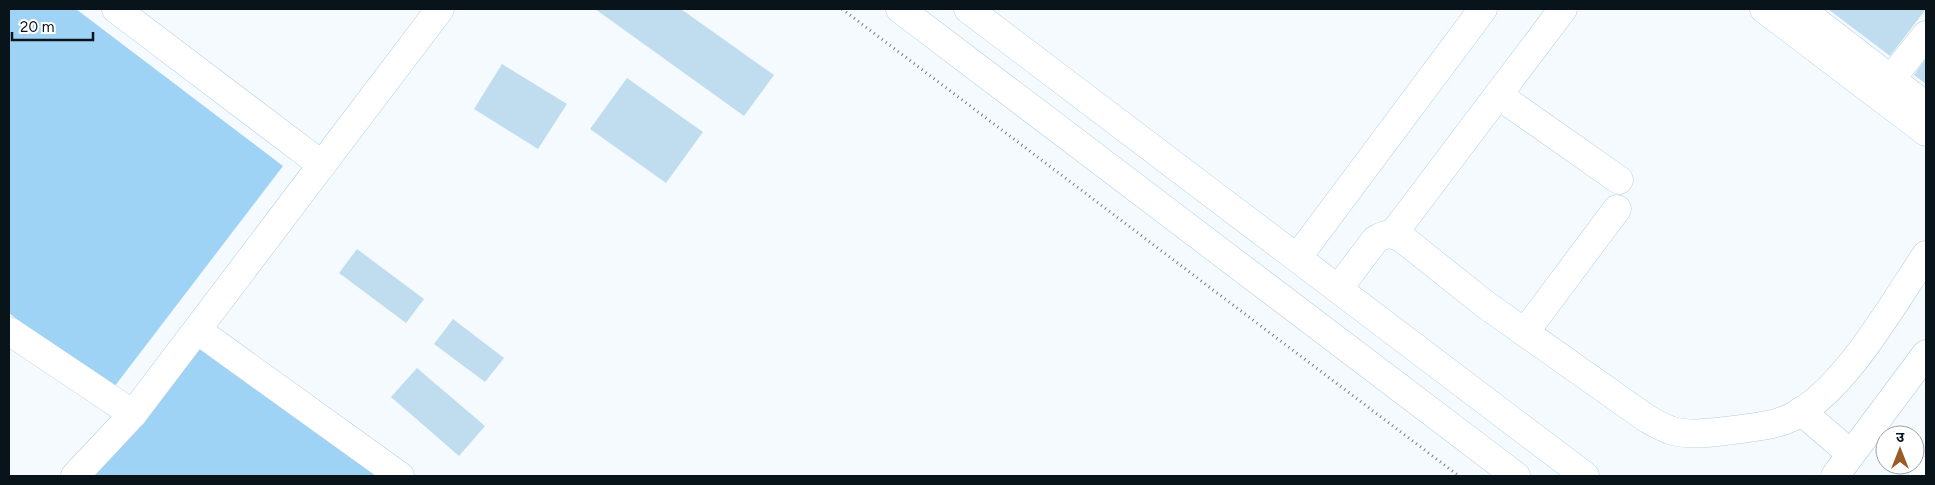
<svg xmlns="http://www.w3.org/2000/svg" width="1935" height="485" viewBox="0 0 1935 485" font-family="Figtree,'Noto Sans Devanagari',sans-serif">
<rect width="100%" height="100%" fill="#f5faff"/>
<!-- green -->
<g fill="#9fd3f5">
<polygon points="9,9 76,9 283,166 111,391 9,313"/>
<polygon points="197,330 395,476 71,476"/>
</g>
<!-- building -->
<g fill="#c0ddf0">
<polygon points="595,9 681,9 774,75 744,116"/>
<polygon points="1828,9 1926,9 1890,56"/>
<polygon points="1926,58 1926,84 1914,75"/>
<polygon points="502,64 567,104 538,149 474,109"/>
<polygon points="627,78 703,132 666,183 590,129"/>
<polygon points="357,249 424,299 406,323 339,273"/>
<polygon points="453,319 504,358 485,382 434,344"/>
<polygon points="417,368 485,426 459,456 391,397"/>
</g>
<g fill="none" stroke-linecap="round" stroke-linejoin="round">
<!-- minor casing -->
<g stroke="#b2cee2" stroke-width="29">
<g id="minor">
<polyline points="116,9 322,165"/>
<polyline points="900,9 1516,476"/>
<polyline points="968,9 1585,476"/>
<polyline points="1764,9 1926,132"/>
<polyline points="1800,9 1926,106"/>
<polyline points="1891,79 1926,35"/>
<polyline points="1498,95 1619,180"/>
<polyline points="1393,234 1563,9"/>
<polyline points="1297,258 1483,9"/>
<path d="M1338 289 1375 240C1385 233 1392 233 1403 239L1486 305 1646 418C1653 422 1661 427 1670 430 1689 437 1714 432 1734 430 1754 427 1776 426 1794 416 1846 388 1892 305 1926 255"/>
<polyline points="197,330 400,476"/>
<polyline points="9,331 133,414"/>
<polyline points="1525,332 1617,209"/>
<polyline points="1801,411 1851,454"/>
<polyline points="75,476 133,414 440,9"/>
<polyline points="1835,476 1926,354"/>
</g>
</g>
<!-- major casing -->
<g stroke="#b2cee2" stroke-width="29">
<polyline id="major" points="1922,476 1926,471"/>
</g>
<!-- path -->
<polyline stroke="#767d83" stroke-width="3" stroke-dasharray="1 4" stroke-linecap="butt" points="842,9 1459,476"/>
<!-- minor -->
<use href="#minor" stroke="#fff" stroke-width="28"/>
<!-- major -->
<use href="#major" stroke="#fff" stroke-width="28"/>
</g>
<!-- border -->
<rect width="1935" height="485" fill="none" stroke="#09131a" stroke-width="20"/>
<!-- north arrow -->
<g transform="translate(1900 450)"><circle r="24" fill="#ffffff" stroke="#9da1a3"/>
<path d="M0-4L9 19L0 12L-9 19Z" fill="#9b5b24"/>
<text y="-8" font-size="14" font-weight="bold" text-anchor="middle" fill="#09131a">उ</text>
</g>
<!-- scale -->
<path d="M12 32v8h81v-8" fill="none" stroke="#09131a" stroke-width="2.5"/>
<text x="20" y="32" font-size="15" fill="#09131a" stroke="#ffffff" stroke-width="4" paint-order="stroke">20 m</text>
</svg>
